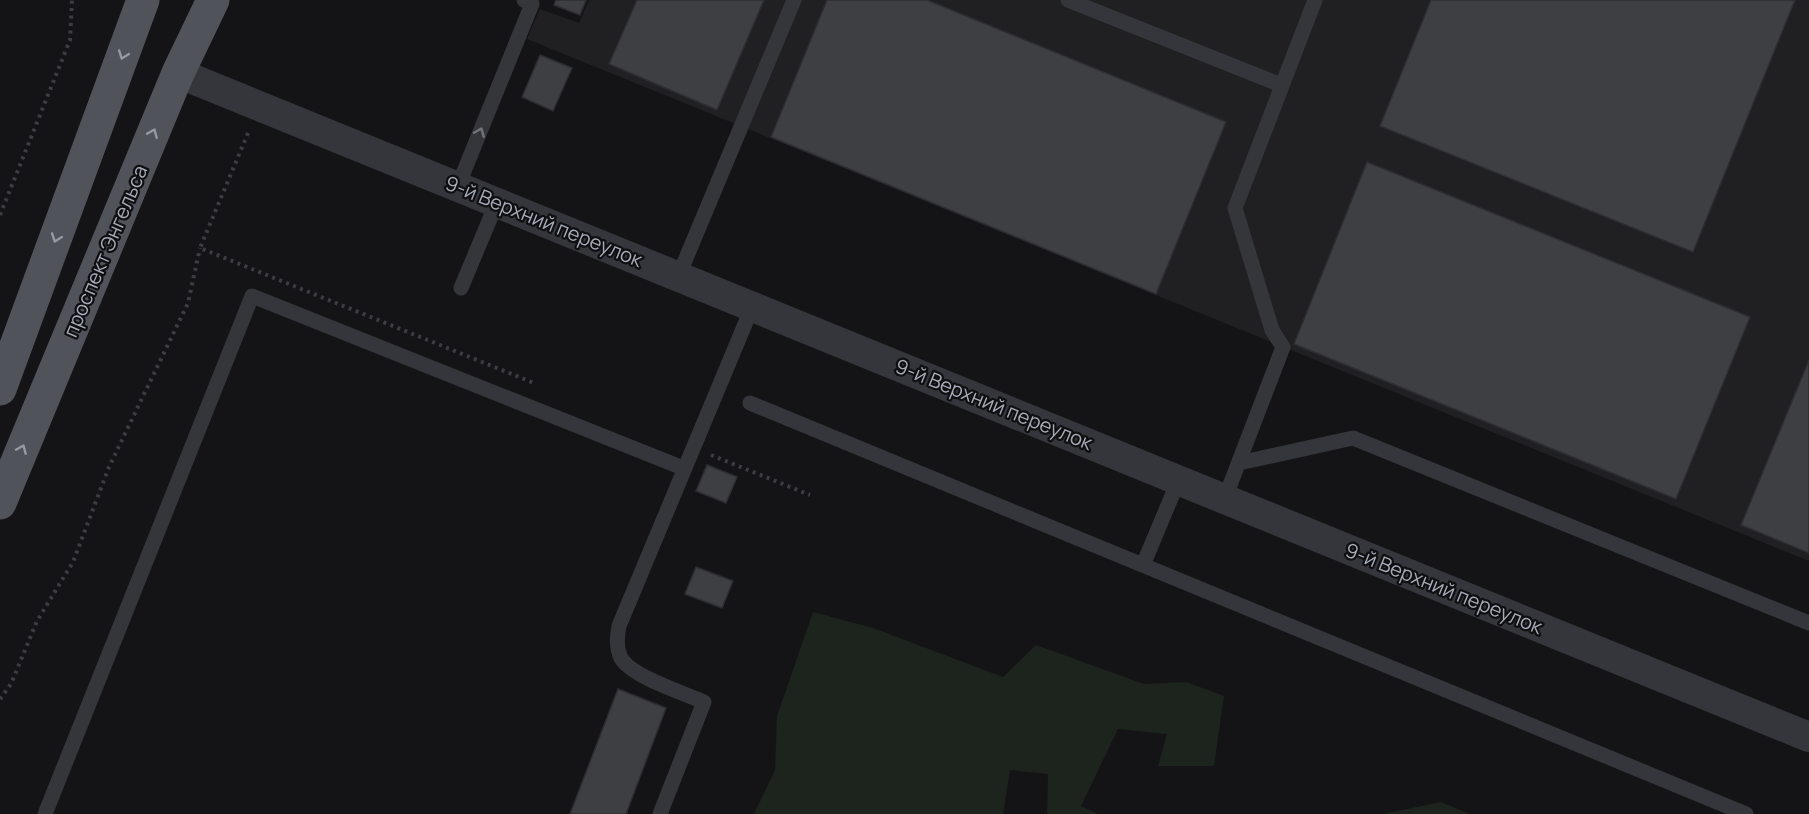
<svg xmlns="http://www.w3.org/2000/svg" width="1809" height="814" viewBox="0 0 1809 814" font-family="Manrope,sans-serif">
<rect width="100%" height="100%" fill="#141416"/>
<!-- built -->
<polygon fill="#202023" points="589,0 1809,0 1809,561 527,39 540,9 579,23"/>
<!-- green -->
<g fill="#1c241d">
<polygon points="813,612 873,628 1003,677 1036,645 1144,684 1186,682 1224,696 1214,766 1158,766 1167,734 1118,729 1081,806 1098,814 1047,814 1048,774 1010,770 1003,814 754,814 775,770 777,716"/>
<polygon points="1441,802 1470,814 1383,814"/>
</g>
<!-- building -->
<g fill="#3e3f43" stroke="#2e2e32" stroke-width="1.5">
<polygon points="556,0 586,0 580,15 554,5"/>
<polygon points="637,0 764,0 717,110 609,64"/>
<polygon points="827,0 927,0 1226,122 1156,294 771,137"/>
<polygon points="1431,0 1795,0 1693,252 1380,126"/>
<polygon points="540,55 572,68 553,111 522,97"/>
<polygon points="1367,162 1750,317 1676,499 1294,344"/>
<polygon points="1809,360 1809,553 1741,525"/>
<polygon points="707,465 737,477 726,503 696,491"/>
<polygon points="696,567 733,581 722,608 685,594"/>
<polygon points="618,689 666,708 626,814 570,814"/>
</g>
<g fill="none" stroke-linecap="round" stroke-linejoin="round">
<!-- path -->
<g stroke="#3b3d42" stroke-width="4" stroke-dasharray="3 4.5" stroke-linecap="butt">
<polyline points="248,133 200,248 534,383"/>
<polyline points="0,215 70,40 72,0"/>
<polyline points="711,455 810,495"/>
<polyline points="0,699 11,684 37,621 73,562 109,467 188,303 200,248"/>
</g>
<!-- lane -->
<g stroke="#35363b" stroke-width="15">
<polyline points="1068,0 1281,85"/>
<polyline points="458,186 532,4 524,0"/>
<polyline points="679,275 794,0"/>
<polyline points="461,288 497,202"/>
<polyline points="750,403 1746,814"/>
<polyline points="1239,463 1353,438 1809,623"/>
<polyline points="1225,498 1283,347 1272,330 1235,208 1315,0"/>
<polyline points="1143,565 1179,479"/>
<polyline points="45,814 252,296 683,468"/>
<path d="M660 814 704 702C684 693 632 677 621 658 616 648 617 636 619 626L753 305"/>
</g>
<!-- street -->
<polyline stroke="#35363b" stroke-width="30" points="178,73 1809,737"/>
<!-- primary -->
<g stroke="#51535a" stroke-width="33">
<polyline points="0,389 143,0"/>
<polyline points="0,503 178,73 213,0"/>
</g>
</g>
<!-- one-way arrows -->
<defs><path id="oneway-chevron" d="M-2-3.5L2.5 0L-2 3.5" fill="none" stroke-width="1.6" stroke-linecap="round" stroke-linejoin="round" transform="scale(1.5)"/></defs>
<g stroke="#9499a4">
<use href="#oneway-chevron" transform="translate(123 55) rotate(110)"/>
<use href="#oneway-chevron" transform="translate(153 133) rotate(-67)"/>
<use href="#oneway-chevron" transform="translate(56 238) rotate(110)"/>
<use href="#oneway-chevron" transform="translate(22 449) rotate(-67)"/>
</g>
<use stroke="#73767f" href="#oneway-chevron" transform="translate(480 132) rotate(-68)"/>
<g text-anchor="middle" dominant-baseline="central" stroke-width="4.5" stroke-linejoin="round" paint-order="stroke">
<!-- street labels -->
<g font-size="20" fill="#a5abb7" stroke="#0f0f11">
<text transform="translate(544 221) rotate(22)">9-й Верхний переулок</text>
<text transform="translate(105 251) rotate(-67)">проспект Энгельса</text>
<text transform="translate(994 404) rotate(22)">9-й Верхний переулок</text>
<text transform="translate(1444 588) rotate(22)">9-й Верхний переулок</text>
</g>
</g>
</svg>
